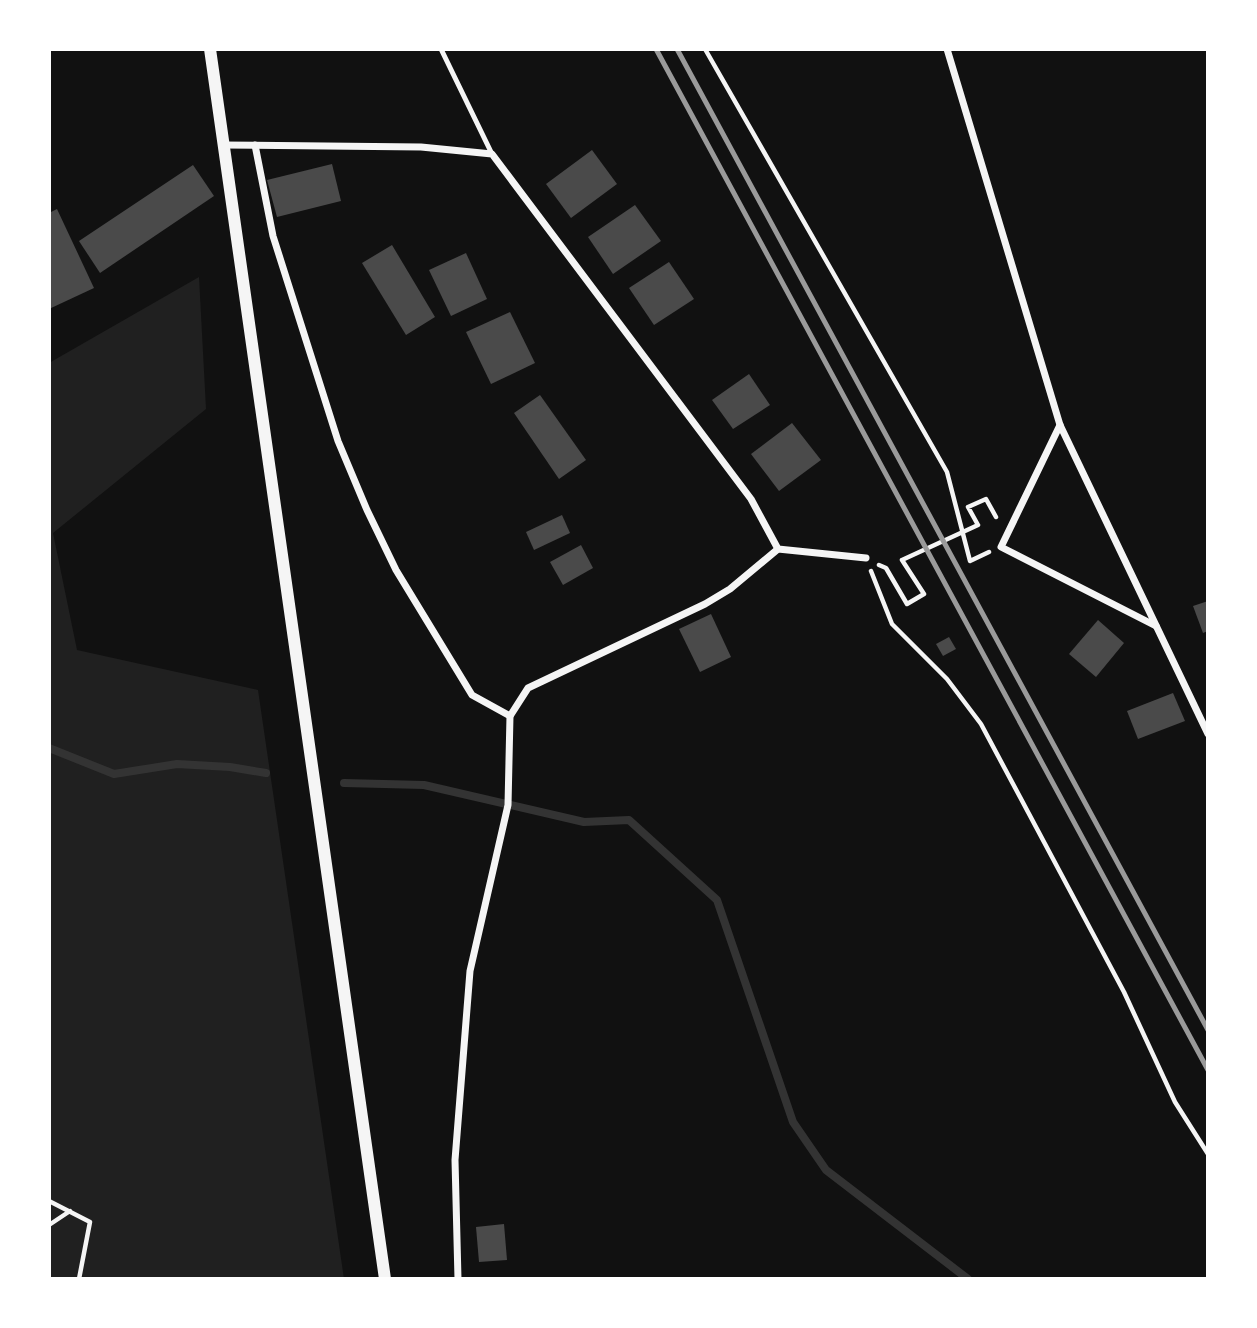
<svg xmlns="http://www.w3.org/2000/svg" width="1257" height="1328" viewBox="0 0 1257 1328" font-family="Lora,serif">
<rect width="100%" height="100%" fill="#111"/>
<!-- green -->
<polygon fill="#202020" points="199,277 206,409 53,533 77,650 258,690 344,1279 49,1279 49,363"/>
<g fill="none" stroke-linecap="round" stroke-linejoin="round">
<!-- stream -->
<g stroke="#333" stroke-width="8">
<polyline points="49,748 114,774 177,764 230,767 266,773"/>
<polyline points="344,783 424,785 584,822 629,820 717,900 793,1122 826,1170 968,1279"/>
</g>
</g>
<!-- building -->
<g fill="#4a4a4a">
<polygon points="592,150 617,184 571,218 546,184"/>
<polygon points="332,164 341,201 277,217 267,180"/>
<polygon points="193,165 214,196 100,273 79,241"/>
<polygon points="635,205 661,241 613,274 588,237"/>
<polygon points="57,209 94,288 49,309 49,213"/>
<polygon points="392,245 435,317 406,335 362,263"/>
<polygon points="466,253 487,299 451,316 429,270"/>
<polygon points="669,262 694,299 654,325 629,288"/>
<polygon points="510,312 535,363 491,384 466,332"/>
<polygon points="749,374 770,405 733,429 712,400"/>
<polygon points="540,395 586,460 559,479 514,413"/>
<polygon points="792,423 821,460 779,491 751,454"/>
<polygon points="562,515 570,533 534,550 526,532"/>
<polygon points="581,545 593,568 563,585 550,562"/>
<polygon points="1208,601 1208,631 1203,633 1193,606"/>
<polygon points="711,614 731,657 700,672 679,629"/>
<polygon points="1098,620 1124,643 1096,677 1069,654"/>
<polygon points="949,637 956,649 943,656 936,644"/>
<polygon points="1173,693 1185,721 1138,739 1127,711"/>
<polygon points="504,1224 507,1260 479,1262 476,1227"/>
</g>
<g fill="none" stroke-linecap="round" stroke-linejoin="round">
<!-- path -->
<g stroke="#f5f5f5" stroke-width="4.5">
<polyline points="705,49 947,472 970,561 989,552"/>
<polyline points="879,565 886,568 907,604 924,594 902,560 978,525 968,507 986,499 996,517"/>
<polyline points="871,571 892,624 947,679 981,724 1124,992 1175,1102 1208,1154"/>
<polyline points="49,1201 90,1222 79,1279"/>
<polyline points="49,1225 70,1211"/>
</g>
<!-- service -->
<polyline stroke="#f5f5f5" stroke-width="5" points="441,49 492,154"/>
<!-- minor -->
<g stroke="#f5f5f5" stroke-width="7">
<polyline points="947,49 1060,425 1208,734"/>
<polyline points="223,145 421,147 492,154 751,499 778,549 866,558"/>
<polyline points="255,145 273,236 338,441 367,510 396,570 472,695 510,716"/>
<polyline points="1060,425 1001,547 1156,626"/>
<polyline points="458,1279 455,1160 470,971 508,805 510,716 528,688 705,604 730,589 778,549"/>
</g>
<!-- tertiary -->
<polyline stroke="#f5f5f5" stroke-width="12" points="210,49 385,1279"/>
<!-- rail -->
<g stroke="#9a9a9a" stroke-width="5">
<polyline points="656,49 1208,1070"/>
<polyline points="677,49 1208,1030"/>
</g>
</g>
<!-- border -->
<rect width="1257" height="1328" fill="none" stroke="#ffffff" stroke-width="102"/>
</svg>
